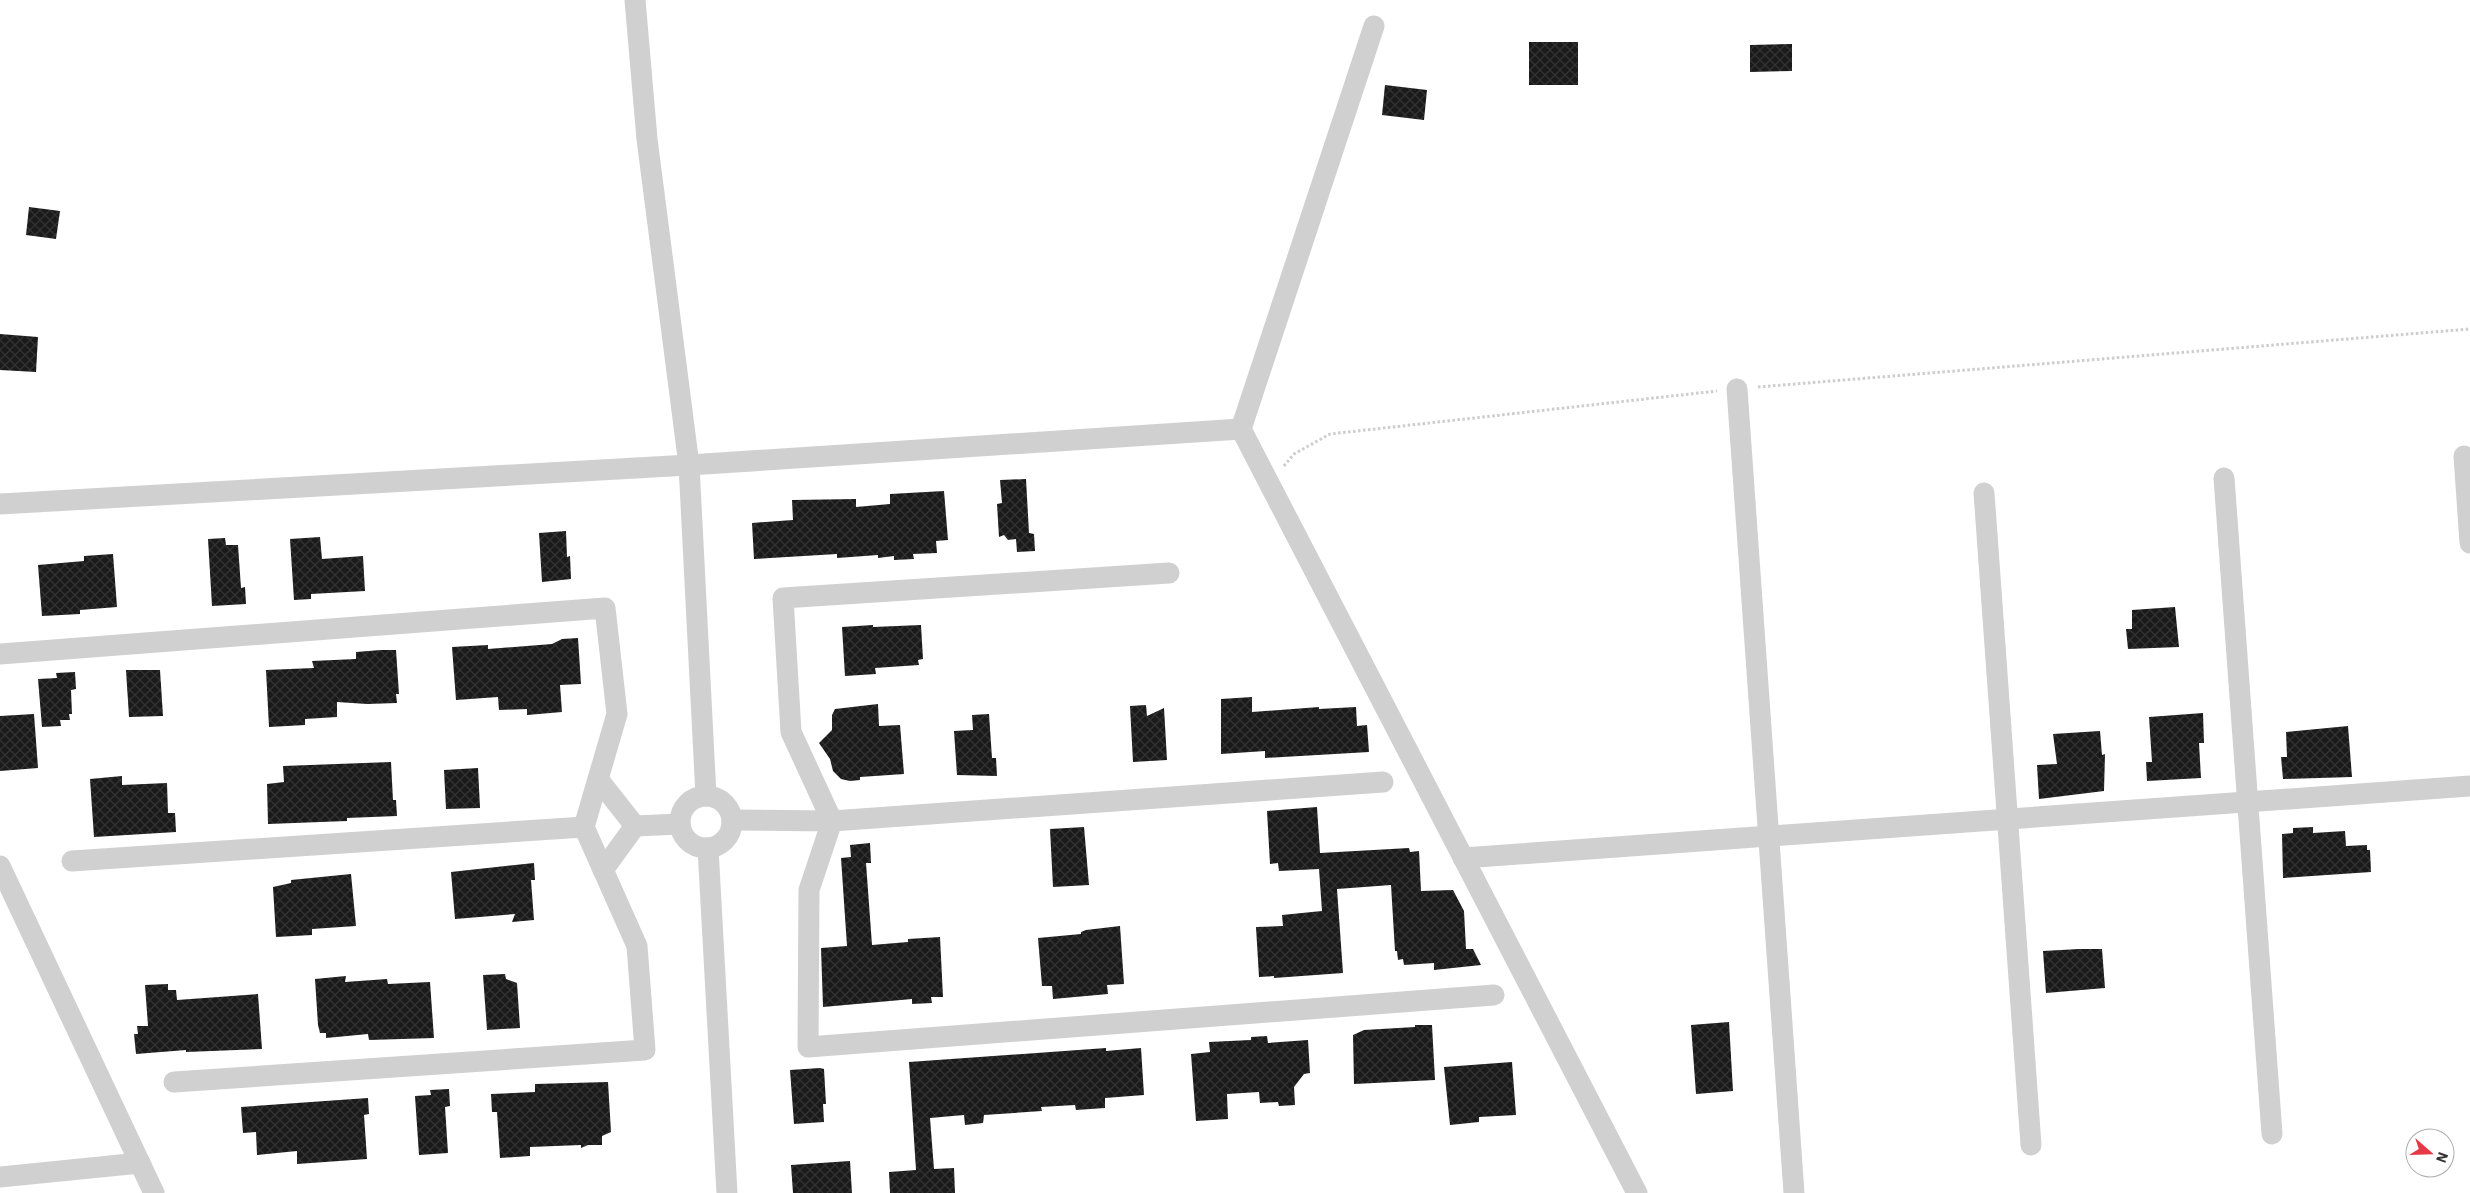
<svg xmlns="http://www.w3.org/2000/svg" width="2470" height="1193" viewBox="0 0 2470 1193" font-family="'IBM Plex Sans',sans-serif">
<defs>
<pattern id="building-cross-hatch" width="8" height="8" patternUnits="userSpaceOnUse" patternTransform="scale(1.25)"><rect width="8" height="8" fill="#1a1a1a"/><path d="M0 0l8 8M0 8l8-8" fill="none" stroke="#333"/></pattern>
</defs>
<rect width="100%" height="100%" fill="#fff"/>
<!-- building -->
<g fill="url(#building-cross-hatch)">
<rect x="1529" y="42" width="49" height="43"/>
<polygon points="1792,44 1792,71 1750,72 1750,45"/>
<polygon points="1385,85 1427,90 1424,120 1382,115"/>
<polygon points="29,207 60,211 56,239 26,235"/>
<polygon points="0,334 38,337 36,372 0,370"/>
<polygon points="1026,479 1029,533 1034,534 1035,551 1017,552 1016,539 1008,540 1004,535 999,537 997,504 1002,503 1000,480"/>
<polygon points="944,491 948,540 936,541 937,553 913,554 914,559 894,560 894,556 878,558 878,555 837,558 837,554 754,559 752,523 793,520 792,500 856,499 856,507 890,504 890,494"/>
<polygon points="566,531 567,557 570,556 571,579 542,582 539,533"/>
<polygon points="320,537 322,559 363,556 365,591 311,594 311,599 294,600 290,539"/>
<polygon points="225,538 226,545 238,545 241,588 245,587 246,604 212,606 208,539"/>
<polygon points="113,554 117,607 80,610 80,614 42,616 38,565 84,561 84,556"/>
<polygon points="2175,607 2179,647 2128,649 2126,629 2132,629 2132,610"/>
<polygon points="873,625 873,627 921,625 923,659 918,660 919,665 875,668 876,674 845,676 842,627"/>
<polygon points="578,638 581,684 560,685 562,712 527,715 527,709 499,710 498,697 456,700 452,647 488,645 488,649 552,644 562,639"/>
<polygon points="381,650 396,650 399,694 396,694 397,703 367,704 337,702 337,717 305,719 305,725 269,727 266,670 314,668 312,661 356,659 356,652"/>
<polygon points="126,670 160,670 163,716 129,717"/>
<polygon points="75,672 76,689 71,690 72,714 69,714 70,720 60,720 61,726 42,727 38,679 57,678 56,673"/>
<polygon points="1252,697 1252,712 1319,707 1319,709 1356,707 1357,726 1367,725 1369,752 1265,758 1265,751 1221,754 1221,699"/>
<polygon points="878,704 879,726 900,725 904,774 860,777 860,780 850,781 841,779 833,771 830,759 819,743 832,730 832,715 835,709"/>
<polygon points="1146,705 1147,716 1164,708 1167,760 1133,762 1130,706"/>
<polygon points="2203,713 2204,743 2199,743 2201,778 2147,781 2146,762 2152,762 2149,717"/>
<polygon points="34,714 38,768 0,771 0,716"/>
<polygon points="989,714 992,758 996,758 997,776 957,775 954,731 973,730 972,715"/>
<polygon points="2348,726 2352,777 2283,779 2281,757 2287,757 2286,732"/>
<polygon points="2100,731 2102,755 2105,754 2104,791 2039,799 2037,765 2057,764 2053,734"/>
<polygon points="391,762 393,800 396,800 397,816 347,818 347,821 268,824 267,784 284,782 283,766"/>
<polygon points="478,768 480,808 446,809 444,770"/>
<polygon points="122,776 122,785 167,783 168,813 175,813 176,832 94,837 90,779"/>
<polygon points="1317,807 1320,853 1409,848 1410,852 1419,851 1421,891 1453,890 1464,911 1466,949 1473,949 1481,965 1434,970 1434,963 1404,965 1403,959 1398,960 1397,951 1395,951 1391,885 1337,889 1343,973 1274,978 1274,976 1259,977 1256,927 1283,926 1282,915 1322,911 1319,869 1279,871 1278,863 1270,864 1267,811"/>
<polygon points="1084,827 1089,885 1053,887 1050,829"/>
<polygon points="2313,827 2313,833 2345,831 2346,846 2367,845 2367,850 2370,850 2371,872 2283,878 2282,834 2293,833 2293,828"/>
<polygon points="870,843 871,863 866,863 872,945 908,942 908,939 940,937 943,997 931,997 932,1003 912,1004 912,999 823,1007 821,948 847,946 841,858 851,857 850,845"/>
<polygon points="534,863 535,880 531,880 534,920 512,922 515,914 455,919 451,872"/>
<polygon points="351,874 356,926 312,929 312,935 276,937 273,887 291,883 291,880"/>
<polygon points="1120,926 1124,984 1107,985 1108,994 1053,999 1052,986 1042,986 1038,938 1081,934 1081,932 1086,930"/>
<polygon points="2079,949 2102,949 2105,988 2046,993 2043,951"/>
<polygon points="505,974 506,979 517,983 520,1028 487,1030 483,975"/>
<polygon points="346,976 345,982 387,979 388,984 430,982 434,1038 369,1040 368,1034 326,1038 326,1033 320,1033 318,1025 315,979"/>
<polygon points="168,984 168,990 176,990 177,1000 258,994 262,1049 186,1052 186,1050 136,1054 134,1034 138,1034 137,1026 148,1026 145,985"/>
<polygon points="1729,1022 1733,1091 1696,1094 1691,1025"/>
<polygon points="1415,1025 1432,1025 1435,1080 1354,1084 1353,1035 1364,1030 1415,1027"/>
<polygon points="1267,1036 1268,1043 1308,1040 1310,1073 1304,1074 1294,1087 1295,1105 1279,1106 1278,1102 1260,1103 1259,1092 1227,1094 1228,1119 1196,1121 1191,1054 1210,1052 1209,1042 1251,1040 1251,1037"/>
<polygon points="1106,1048 1106,1051 1141,1048 1144,1095 1105,1098 1105,1108 1076,1110 1075,1105 1041,1107 1042,1111 984,1115 983,1123 965,1125 964,1115 930,1118 934,1169 954,1168 955,1193 890,1193 889,1172 916,1170 909,1062"/>
<polygon points="1512,1062 1516,1115 1479,1117 1479,1122 1450,1125 1444,1067"/>
<polygon points="820,1068 824,1069 826,1104 823,1104 824,1122 794,1124 790,1070"/>
<polygon points="608,1082 611,1132 602,1136 602,1145 588,1145 581,1148 581,1145 530,1147 530,1156 500,1158 497,1112 492,1112 491,1094 535,1092 535,1084"/>
<polygon points="449,1089 450,1106 445,1107 448,1153 419,1155 415,1096 431,1095 430,1090"/>
<polygon points="368,1098 369,1114 364,1115 367,1159 297,1164 297,1151 257,1155 256,1132 243,1133 241,1107"/>
<polygon points="850,1161 852,1193 793,1193 791,1165"/>
</g>
<g fill="none" stroke-linecap="round" stroke-linejoin="round">
<!-- path -->
<g stroke="#cdcdcd" stroke-width="3" stroke-dasharray="2.5 2.5" stroke-linecap="butt">
<polyline points="1758,387 2470,329"/>
<polyline points="1284,466 1294,454 1330,434 1717,391"/>
</g>
<!-- minor -->
<g stroke="#d0d0d0" stroke-width="21">
<polyline points="635,0 647,139 689,465 706,796"/>
<polyline points="1374,26 1241,429 1637,1193"/>
<polyline points="1737,389 1794,1193"/>
<polyline points="2464,456 2470,543"/>
<polyline points="2224,478 2272,1134"/>
<polyline points="1984,493 2031,1145"/>
<polyline points="0,504 689,465 1241,429"/>
<polyline points="1169,573 783,598 791,732 832,821 809,890 808,1047 1494,995"/>
<polyline points="0,654 605,608 617,714 584,827 637,946 645,1050 174,1082"/>
<polyline points="598,779 635,826"/>
<circle cx="706" cy="822" r="26"/>
<polyline points="732,820 832,821 1383,782"/>
<polyline points="635,826 680,824"/>
<polyline points="708,848 727,1193"/>
<polyline points="1463,858 2470,786"/>
<polyline points="72,861 584,827"/>
<polyline points="0,866 154,1193"/>
<polyline points="603,870 635,826"/>
<polyline points="0,1177 140,1163"/>
</g>
</g>
<!-- north arrow -->
<g transform="translate(2430 1153) rotate(110)"><circle r="24" fill="#ffffff" stroke="#adadad"/>
<path d="M0-4L9 19L0 12L-9 19Z" fill="#e63946"/>
<text y="-8" font-size="14" font-weight="bold" text-anchor="middle" fill="#333333">N</text>
</g>
</svg>
